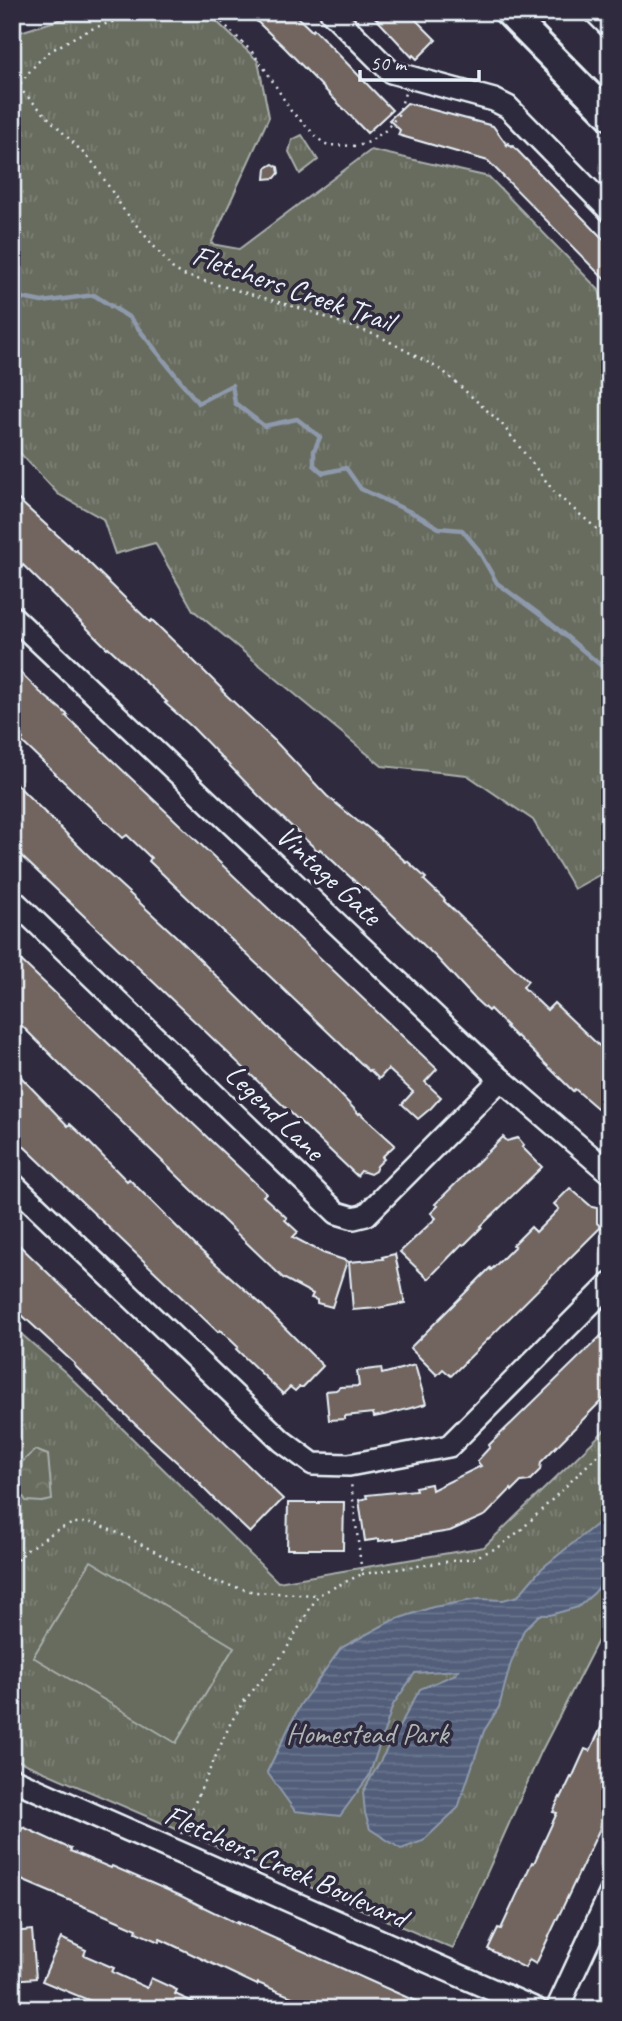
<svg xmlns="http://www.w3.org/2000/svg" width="622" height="2021" viewBox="0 0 622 2021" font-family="Caveat,sans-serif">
<defs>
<pattern id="grass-tufts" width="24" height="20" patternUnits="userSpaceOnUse" patternTransform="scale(1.75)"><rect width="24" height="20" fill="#676c5e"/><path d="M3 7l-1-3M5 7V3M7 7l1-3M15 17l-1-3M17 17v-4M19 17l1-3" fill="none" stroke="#7d8176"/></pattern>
<pattern id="forest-crowns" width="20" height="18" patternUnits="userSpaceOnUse" patternTransform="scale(1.75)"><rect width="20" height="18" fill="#676c5e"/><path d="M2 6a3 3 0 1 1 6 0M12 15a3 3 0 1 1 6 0" fill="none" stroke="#7d8176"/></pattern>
<pattern id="water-rules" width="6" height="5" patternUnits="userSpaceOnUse" patternTransform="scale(1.75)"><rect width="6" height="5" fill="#525e7a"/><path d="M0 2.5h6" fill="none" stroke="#6b768e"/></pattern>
</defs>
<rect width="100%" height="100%" fill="#2f2a3d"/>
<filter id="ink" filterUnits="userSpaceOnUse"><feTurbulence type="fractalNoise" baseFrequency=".0143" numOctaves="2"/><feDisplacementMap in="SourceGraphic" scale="14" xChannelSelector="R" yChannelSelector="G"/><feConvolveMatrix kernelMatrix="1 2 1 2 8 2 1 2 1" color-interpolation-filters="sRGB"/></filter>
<g filter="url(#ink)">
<!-- grass -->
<g fill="url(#grass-tufts)" stroke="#a8aeab" stroke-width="2">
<polygon points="84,12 194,12 212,17 258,61 269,117 211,244 239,249 371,150 489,177 599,290 610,328 610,869 574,889 533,820 467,775 382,766 193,610 155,543 115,554 103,519 58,494 20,453 12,431 12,21 20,32"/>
<polygon points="302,135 318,160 300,174 289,152 292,140"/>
<polygon points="12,1326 65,1372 278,1582 484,1547 610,1425 610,1617 541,1752 453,1949 12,1758"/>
</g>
<!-- forest -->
<polygon fill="url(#forest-crowns)" stroke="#a8aeab" stroke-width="2" points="35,1450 48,1455 52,1500 42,1502 26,1501 19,1490 22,1462"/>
<!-- garden -->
<polygon fill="#676c5e" stroke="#a8aeab" stroke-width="2" points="91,1561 234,1647 176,1743 33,1657"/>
<!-- water -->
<polygon fill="url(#water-rules)" stroke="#8e99ac" stroke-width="2" points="599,1522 610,1525 610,1573 594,1593 578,1607 550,1615 539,1615 524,1630 510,1666 499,1707 484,1731 458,1808 423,1841 401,1849 370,1829 365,1813 363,1792 420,1689 456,1674 459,1670 415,1673 393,1705 369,1776 340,1816 295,1811 267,1772 300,1705 341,1648 391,1621 433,1607 479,1599 503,1600 518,1596 541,1569"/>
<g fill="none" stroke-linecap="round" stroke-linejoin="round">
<!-- stream -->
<polyline stroke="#8e99ac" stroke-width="4.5" points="12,296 42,302 94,295 130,318 198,403 232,385 235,403 264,426 297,419 320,437 314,451 314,465 323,473 346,468 361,489 417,515 439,528 462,530 477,548 497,583 543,617 610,673"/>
</g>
<!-- building -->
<g fill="#726561" stroke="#e8f1f8" stroke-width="2">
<polygon points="247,12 292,12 312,31 314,29 392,110 367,133 285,48"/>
<polygon points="370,12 408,12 436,40 417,59 413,55 412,57"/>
<polygon points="407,103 493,126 507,145 508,143 512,147 513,146 610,246 610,285 488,161 398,135 400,130 389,120"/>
<polygon points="273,164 278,167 279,173 275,178 265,179 266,168"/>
<polygon points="12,494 75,551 76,550 129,602 150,622 152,620 191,658 223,690 222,691 274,740 327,796 361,824 362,823 372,831 406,862 407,861 426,878 424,880 445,900 444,901 528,981 523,987 547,1010 554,1003 610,1056 610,1119 575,1089 573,1091 517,1036 516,1037 506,1027 507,1026 490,1009 488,1011 476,1000 436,957 364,887 362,888 320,849 318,851 260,797 192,727 165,703 167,702 108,647 107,648 23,565 22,567 12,558"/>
<polygon points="12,664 40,692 68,715 66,716 94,743 437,1069 425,1082 441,1097 431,1108 418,1119 402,1104 413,1092 388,1069 379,1079 370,1070 369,1071 149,861 151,858 127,835 123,838 21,741 23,739 12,728"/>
<polygon points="12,780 92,859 177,937 273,1032 321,1074 359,1114 360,1113 395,1145 382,1157 384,1159 377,1166 375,1171 370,1174 361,1171 357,1176 18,853 12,859"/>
<polygon points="12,952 266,1193 263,1196 287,1218 285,1220 298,1232 293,1237 323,1253 347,1261 332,1307 317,1303 317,1300 311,1298 313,1294 283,1278 93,1094 74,1078 21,1025 20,1027 12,1019"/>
<polygon points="12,1072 18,1077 20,1076 68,1126 70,1124 81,1134 127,1181 129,1179 198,1248 261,1304 323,1366 303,1387 299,1387 295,1391 290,1387 283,1394 236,1349 238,1347 220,1330 218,1332 12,1135"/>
<polygon points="503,1137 507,1141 518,1138 524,1145 522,1147 542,1167 481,1226 482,1227 464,1245 462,1244 428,1279 400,1252 436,1218 431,1213 438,1206 435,1204"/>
<polygon points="570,1188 592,1207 597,1208 597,1223 601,1227 451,1376 443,1369 437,1375 410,1348 490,1268 491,1270 515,1246 513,1245 531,1227 536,1232 559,1209 554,1204"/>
<polygon points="18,1244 283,1499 250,1533 214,1499 200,1485 201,1484 135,1424 74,1365 75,1364 12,1306 12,1250"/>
<polygon points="395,1254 405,1303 378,1308 353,1310 349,1262 383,1259 382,1257"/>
<polygon points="610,1327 610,1392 541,1462 540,1470 529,1481 521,1482 512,1491 511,1489 486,1515 450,1531 394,1540 394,1539 379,1541 379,1539 365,1541 359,1500 367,1498 366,1495 416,1490 415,1487 431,1484 432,1490 481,1466 477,1461 490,1447 489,1445"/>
<polygon points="415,1365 426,1404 388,1414 374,1417 373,1413 345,1416 345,1419 329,1420 326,1391 336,1390 340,1387 359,1386 357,1371 381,1368 382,1374"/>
<polygon points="319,1502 344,1502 343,1549 287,1549 288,1503 319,1503"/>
<polygon points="610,1709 610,1807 536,1964 529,1960 525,1968 488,1949 498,1928 501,1929 532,1862 534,1863 557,1813 553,1812 560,1797 561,1798 571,1777 572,1778 585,1749 590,1751"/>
<polygon points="23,1827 71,1849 70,1851 111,1868 112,1866 179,1895 238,1924 238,1922 433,2009 310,2009 296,2002 297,1999 258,1983 257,1985 160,1939 159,1942 136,1932 137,1929 116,1920 12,1876 12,1850"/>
<polygon points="32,1930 36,1978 13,1980 12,1932"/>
<polygon points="61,1938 86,1950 84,1955 114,1968 112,1972 147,1988 151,1978 177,1990 175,1994 208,2009 110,2009 42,1981"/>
</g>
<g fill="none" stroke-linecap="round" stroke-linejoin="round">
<!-- minor casing -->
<g stroke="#e8f1f8" stroke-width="26">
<g id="minor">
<polyline points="331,12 391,72 494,100 508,107 610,211"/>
<polyline points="595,12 610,27"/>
<polyline points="12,616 501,1079 610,1173"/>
<polyline points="12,899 337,1213 354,1218 366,1215 501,1079"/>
<polyline points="12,1183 282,1441 313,1464 349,1465 449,1446 610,1284"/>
<polyline points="12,1779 536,2009"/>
<polyline points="557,2009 610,1894"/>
</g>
</g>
<!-- major casing -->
<g stroke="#e8f1f8" stroke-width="32">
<polyline id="major" points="508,12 610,116"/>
</g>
<!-- path -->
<g stroke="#e8f1f8" stroke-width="2.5" stroke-dasharray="2 5" stroke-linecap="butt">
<polyline points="212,12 253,53 267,72 291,111 322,142 328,145 358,146 369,142 386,130 398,115 405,93"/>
<polyline points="12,84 18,87 95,165 123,209 172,268 183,275 303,309 381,337 443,371 501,423 556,494 610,540"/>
<path d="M12 95C23 80 33 65 48 53 53 49 60 46 66 42 108 17 140 16 187 12"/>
<polyline points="600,174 607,166"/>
<polyline points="12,1565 28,1549 57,1530 74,1523 94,1523 125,1536 209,1580 254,1592 318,1595"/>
<polyline points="362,1574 473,1558 499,1547 522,1529 610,1443"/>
<polyline points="181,1834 231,1722 245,1700 284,1653 318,1595 362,1574 351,1483"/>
</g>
<!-- minor -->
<use href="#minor" stroke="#2f2a3d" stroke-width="21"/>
<!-- major -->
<use href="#major" stroke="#2f2a3d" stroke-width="26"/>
</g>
</g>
<g text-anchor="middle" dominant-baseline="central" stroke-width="7" stroke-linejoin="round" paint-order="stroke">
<!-- street labels -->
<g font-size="30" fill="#e8f1f8" stroke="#2f2a3d">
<text transform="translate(293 288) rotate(19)">Fletchers Creek Trail</text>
<text transform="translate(329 875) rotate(43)">Vintage Gate</text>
<text transform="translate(275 1112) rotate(44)">Legend Lane</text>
<text transform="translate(286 1866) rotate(24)">Fletchers Creek Boulevard</text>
</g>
<!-- park labels -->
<g font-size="30" fill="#aeb5b3" stroke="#2f2a3d">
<text x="367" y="1733">Homestead Park</text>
</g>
</g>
<!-- margin -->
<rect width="622" height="2021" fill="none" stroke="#2f2a3d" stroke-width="42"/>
<rect x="21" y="21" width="580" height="1979" fill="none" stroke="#e8f1f8" stroke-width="2.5" filter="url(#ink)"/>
<!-- scale -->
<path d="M360 70v10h119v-10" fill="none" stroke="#e8f1f8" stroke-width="3.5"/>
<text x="370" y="70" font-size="21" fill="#e8f1f8" stroke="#2f2a3d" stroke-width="5" paint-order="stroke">50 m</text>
</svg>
